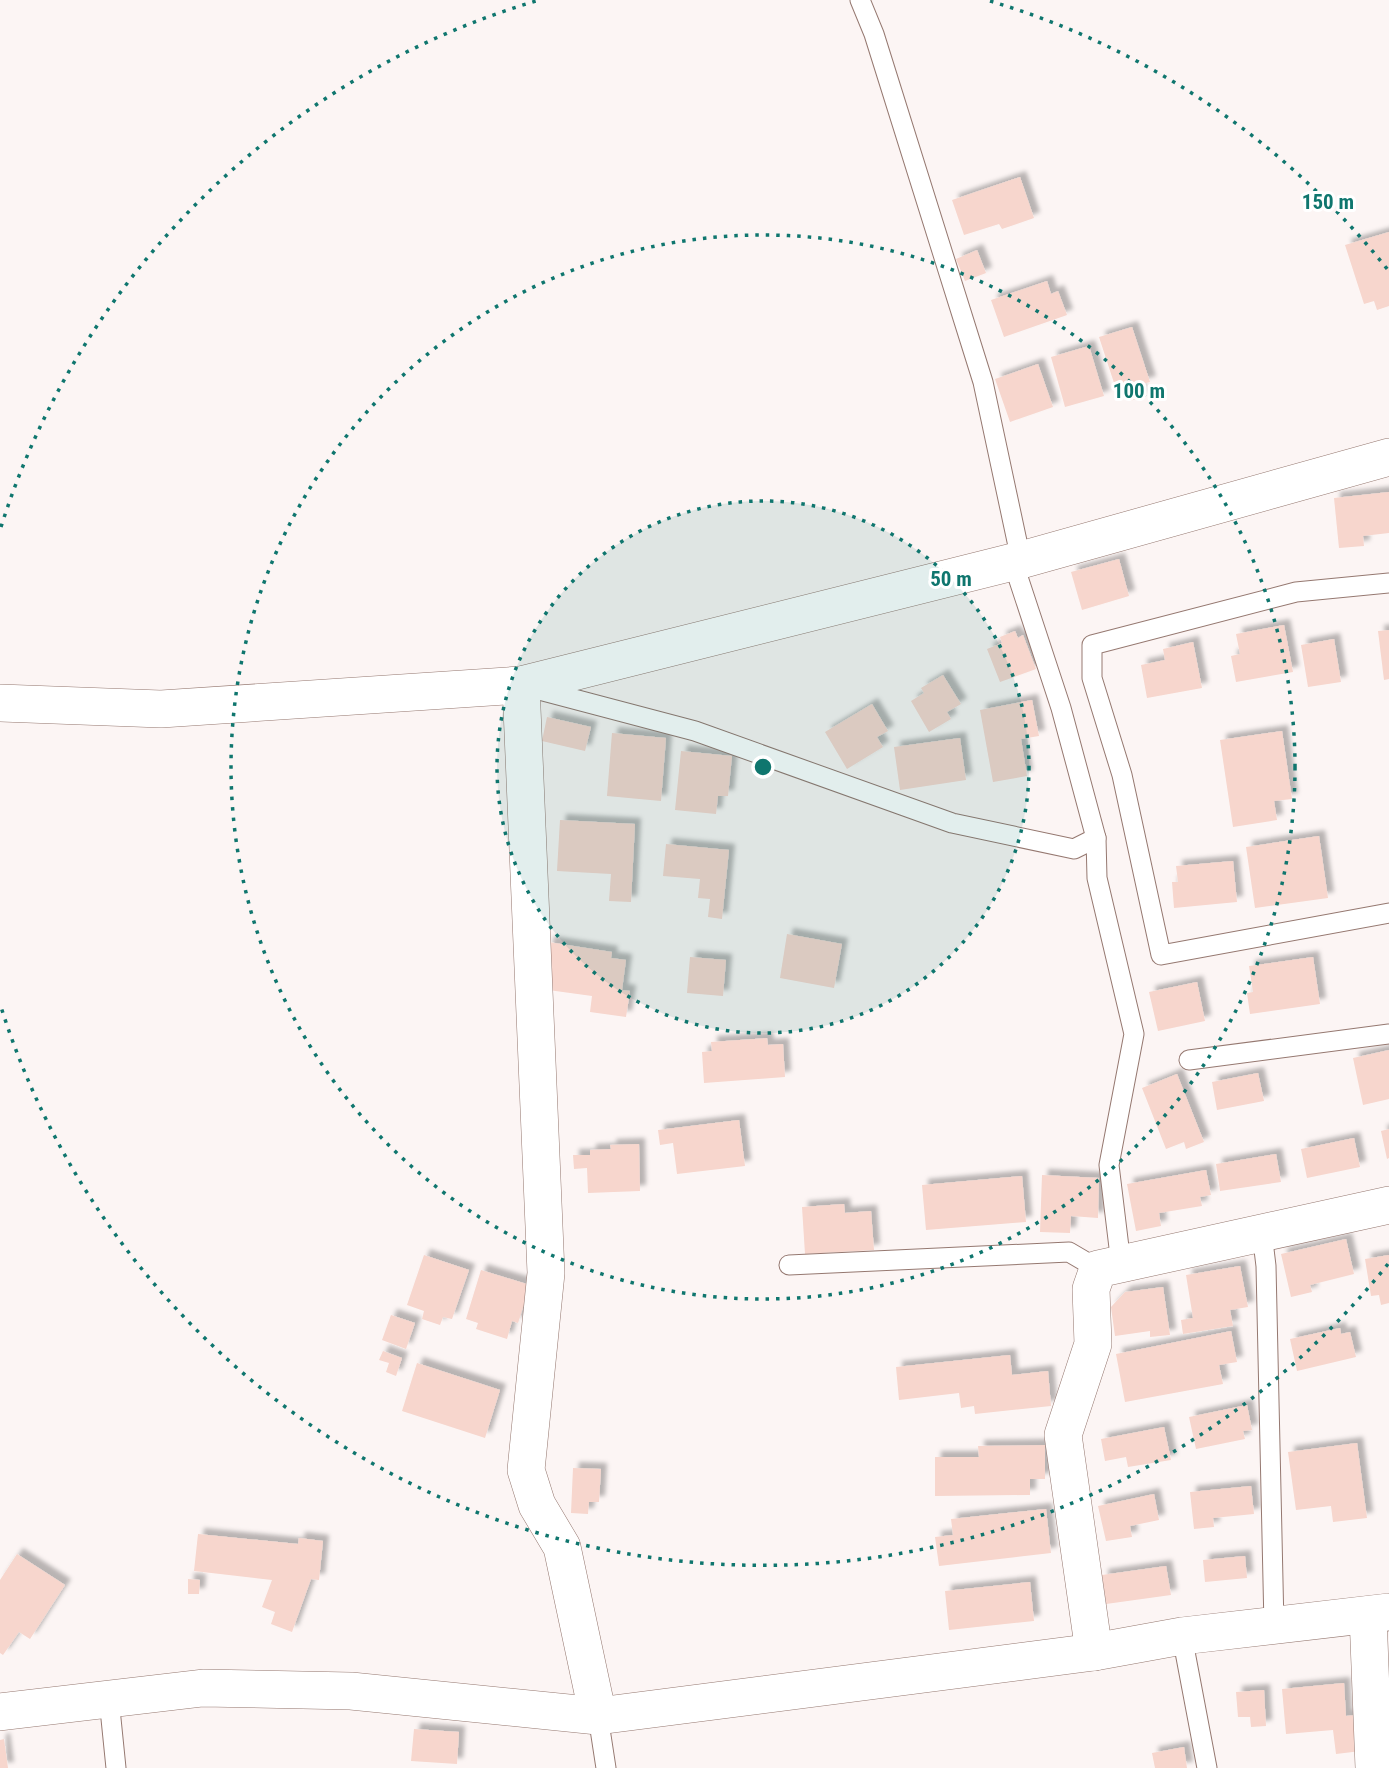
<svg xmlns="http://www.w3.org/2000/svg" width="1389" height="1768" viewBox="0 0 1389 1768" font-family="'Roboto Condensed',sans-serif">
<defs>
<filter id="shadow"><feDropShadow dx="6" dy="-6" stdDeviation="2" flood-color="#0004"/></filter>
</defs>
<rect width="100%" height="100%" fill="#fcf5f4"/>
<!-- building -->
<g fill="#f7d6cd" filter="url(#shadow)">
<polygon points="1020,177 1034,218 1002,229 999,224 964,235 952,200"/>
<polygon points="1389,232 1389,306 1377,310 1374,301 1364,304 1345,245"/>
<polygon points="977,250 986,273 965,281 956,259"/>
<polygon points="1047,281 1051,294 1058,291 1067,315 1004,337 991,300"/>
<polygon points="1132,327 1150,382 1138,385 1142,397 1130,401 1125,386 1116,389 1099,337"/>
<polygon points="1089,346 1104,396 1065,407 1051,357"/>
<polygon points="1038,364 1053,407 1010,422 995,379"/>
<polygon points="1389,492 1389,533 1363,536 1364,546 1339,548 1334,498"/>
<polygon points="1119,559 1129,596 1082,610 1071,572"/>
<polygon points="1284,625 1293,672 1236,682 1231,656 1240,654 1236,634"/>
<polygon points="1389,630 1389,679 1384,680 1378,631"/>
<polygon points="1015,631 1018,638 1023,635 1036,669 1000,682 987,649 1002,643 1000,637"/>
<polygon points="1334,639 1341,682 1308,687 1301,645"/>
<polygon points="1193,642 1202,688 1147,698 1141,665 1165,660 1163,649"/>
<polygon points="943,675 961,704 947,712 951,719 929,732 911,701 924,693 921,688"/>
<polygon points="1032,700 1039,736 1021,739 1027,776 993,782 980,710"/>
<polygon points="872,704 888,731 877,737 883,747 847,769 825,732"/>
<polygon points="547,717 591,727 585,751 542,741"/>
<polygon points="1282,731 1292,799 1274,801 1277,820 1233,827 1220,740"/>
<polygon points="612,733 666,738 661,801 607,796"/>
<polygon points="960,738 966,780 900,790 894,747"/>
<polygon points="681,751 732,756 728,796 718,796 716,814 675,810"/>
<polygon points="560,820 635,824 631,902 609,901 611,874 557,871"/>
<polygon points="1319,836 1328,898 1255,908 1246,847"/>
<polygon points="666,844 729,850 722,919 708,917 710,899 698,898 700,879 663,876"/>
<polygon points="1233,861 1237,902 1174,908 1172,882 1178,882 1176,866"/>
<polygon points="787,934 842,944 834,988 780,978"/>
<polygon points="548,942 612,952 611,958 626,960 622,990 630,991 626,1017 590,1012 592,996 541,989"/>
<polygon points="690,957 726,960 723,996 687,993"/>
<polygon points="1313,957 1320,1004 1250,1014 1247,993 1253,992 1249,966"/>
<polygon points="1197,982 1205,1021 1158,1031 1149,992"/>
<polygon points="767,1038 768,1045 783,1044 785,1077 704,1083 702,1052 712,1051 711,1042"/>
<polygon points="1389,1050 1389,1099 1363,1105 1353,1058"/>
<polygon points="1258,1073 1264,1101 1217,1110 1212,1082"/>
<polygon points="1177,1074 1204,1142 1186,1149 1184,1142 1166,1149 1142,1088"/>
<polygon points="739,1120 745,1166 677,1174 673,1143 660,1145 658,1130"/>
<polygon points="1389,1129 1389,1158 1387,1159 1381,1131"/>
<polygon points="1354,1138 1360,1167 1307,1178 1301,1149"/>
<polygon points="639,1144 640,1191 588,1193 587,1168 574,1169 573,1155 590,1155 590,1150 611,1149 610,1145"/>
<polygon points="1276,1154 1281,1182 1220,1191 1216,1164"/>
<polygon points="1206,1170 1211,1195 1200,1197 1202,1206 1159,1213 1161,1226 1136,1231 1127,1184"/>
<polygon points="1042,1175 1099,1178 1098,1218 1071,1216 1070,1233 1040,1232"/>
<polygon points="1022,1176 1026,1222 926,1230 922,1185"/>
<polygon points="844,1204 845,1213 871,1211 874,1250 805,1254 802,1207"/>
<polygon points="1346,1239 1354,1274 1310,1285 1312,1292 1291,1297 1281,1254"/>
<polygon points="424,1255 469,1270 452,1319 443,1317 440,1325 422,1319 424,1311 407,1305"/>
<polygon points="1389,1255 1389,1303 1381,1305 1379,1295 1371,1296 1365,1259"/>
<polygon points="1240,1266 1248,1307 1230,1310 1233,1326 1183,1334 1181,1320 1193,1318 1186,1275"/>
<polygon points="481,1270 530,1285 518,1323 512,1321 507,1339 476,1329 478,1323 466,1319"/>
<polygon points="1163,1287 1170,1335 1150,1337 1150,1331 1115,1336 1111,1307 1125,1292"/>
<polygon points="391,1315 415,1323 406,1349 382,1340"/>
<polygon points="1340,1328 1341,1334 1350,1332 1356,1357 1297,1371 1290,1339"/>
<polygon points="1231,1331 1237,1362 1219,1365 1223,1384 1125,1402 1116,1354"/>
<polygon points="383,1351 402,1358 396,1376 386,1372 389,1363 379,1360"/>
<polygon points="1010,1355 1012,1375 1048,1371 1051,1406 975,1414 974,1406 961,1408 959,1393 899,1400 896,1367"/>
<polygon points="417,1363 500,1390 485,1438 402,1411"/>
<polygon points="1247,1405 1252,1430 1243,1431 1245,1439 1196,1449 1189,1417"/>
<polygon points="1164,1427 1171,1460 1128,1467 1126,1457 1105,1461 1101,1439"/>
<polygon points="1357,1443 1367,1518 1333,1522 1331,1506 1296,1510 1288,1452"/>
<polygon points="1045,1445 1045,1479 1030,1479 1030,1495 935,1496 935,1457 979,1457 978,1446"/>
<polygon points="573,1468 601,1469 599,1502 589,1502 588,1514 571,1513"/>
<polygon points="1251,1486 1254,1514 1213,1518 1214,1527 1194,1529 1190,1492"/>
<polygon points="1154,1494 1159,1520 1130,1526 1132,1537 1106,1541 1098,1506"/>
<polygon points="1046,1509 1051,1553 939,1566 935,1537 953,1535 951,1519"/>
<polygon points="198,1534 298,1544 299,1538 323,1541 319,1580 311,1579 292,1632 271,1624 275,1612 262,1607 272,1580 194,1571"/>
<polygon points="17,1554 65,1585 30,1639 19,1632 3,1655 0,1653 0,1580"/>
<polygon points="1245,1556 1247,1578 1205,1582 1203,1560"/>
<polygon points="1166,1566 1171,1595 1106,1604 1102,1575"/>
<polygon points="188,1579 200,1580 199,1594 188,1594"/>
<polygon points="1030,1582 1034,1621 949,1630 945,1591"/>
<polygon points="1344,1683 1346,1716 1357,1715 1361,1751 1336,1754 1333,1730 1286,1734 1282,1689"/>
<polygon points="1264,1690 1266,1726 1251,1727 1250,1717 1238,1717 1236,1692"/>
<polygon points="414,1729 459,1732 457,1764 411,1761"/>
<polygon points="4,1739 8,1768 0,1768 0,1740"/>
<polygon points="1184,1747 1187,1768 1155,1768 1152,1753"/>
</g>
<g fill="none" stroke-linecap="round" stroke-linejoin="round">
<!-- service casing -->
<g stroke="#957870" stroke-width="21">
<g id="service">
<polyline points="860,0 874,34 983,382 1021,560"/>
<polyline points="1013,562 1061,708 1096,838 1097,878 1134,1034 1109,1165 1121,1264"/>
<polyline points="1389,583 1296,592 1092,645 1092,678 1122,775 1161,955 1389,913"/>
<polyline points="532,688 695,731 952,823 1074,849 1096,838"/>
<polyline points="1189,1060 1389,1034"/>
<polyline points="1262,1233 1266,1266 1274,1626"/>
<polyline points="789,1265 1069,1252 1098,1269"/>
<polyline points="1182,1636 1207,1768"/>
<polyline points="109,1699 116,1768"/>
<polyline points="598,1716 606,1768"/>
</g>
</g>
<!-- minor casing -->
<g stroke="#957870" stroke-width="38">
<g id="minor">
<polyline points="521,685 546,1273 526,1470 537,1505 562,1547 598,1716"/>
<polyline points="0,703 161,709 521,685 1021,560 1389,457"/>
<polyline points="1368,1615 1374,1768"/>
<polyline points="1094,1652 1063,1435 1093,1344 1091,1289 1098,1269 1389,1205"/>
<polyline points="0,1712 203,1688 351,1691 598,1716 1094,1652 1182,1636 1389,1612"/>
</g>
</g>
<!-- service -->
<use href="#service" stroke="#fff" stroke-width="19"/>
<!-- minor -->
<use href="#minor" stroke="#fff" stroke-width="37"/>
</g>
<!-- distance rings -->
<circle cx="763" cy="767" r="266" fill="#0f766e" fill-opacity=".12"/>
<g fill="none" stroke="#0f766e" stroke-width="3.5" stroke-dasharray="3.5 7">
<circle cx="763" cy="767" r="266"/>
<circle cx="763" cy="767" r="532"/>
<path d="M1388 1264A799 799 0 0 1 1 1007M1 527A799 799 0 0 1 536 1M990 1A799 799 0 0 1 1388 270"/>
</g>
<circle cx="763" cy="767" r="10" fill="#0f766e" stroke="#fff" stroke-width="3.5"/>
<g font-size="21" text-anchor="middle" font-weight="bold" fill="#0f766e" stroke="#fff" stroke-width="6" stroke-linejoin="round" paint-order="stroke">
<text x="1328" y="209">150 m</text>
<text x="1139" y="398">100 m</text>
<text x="951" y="586">50 m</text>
</g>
</svg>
